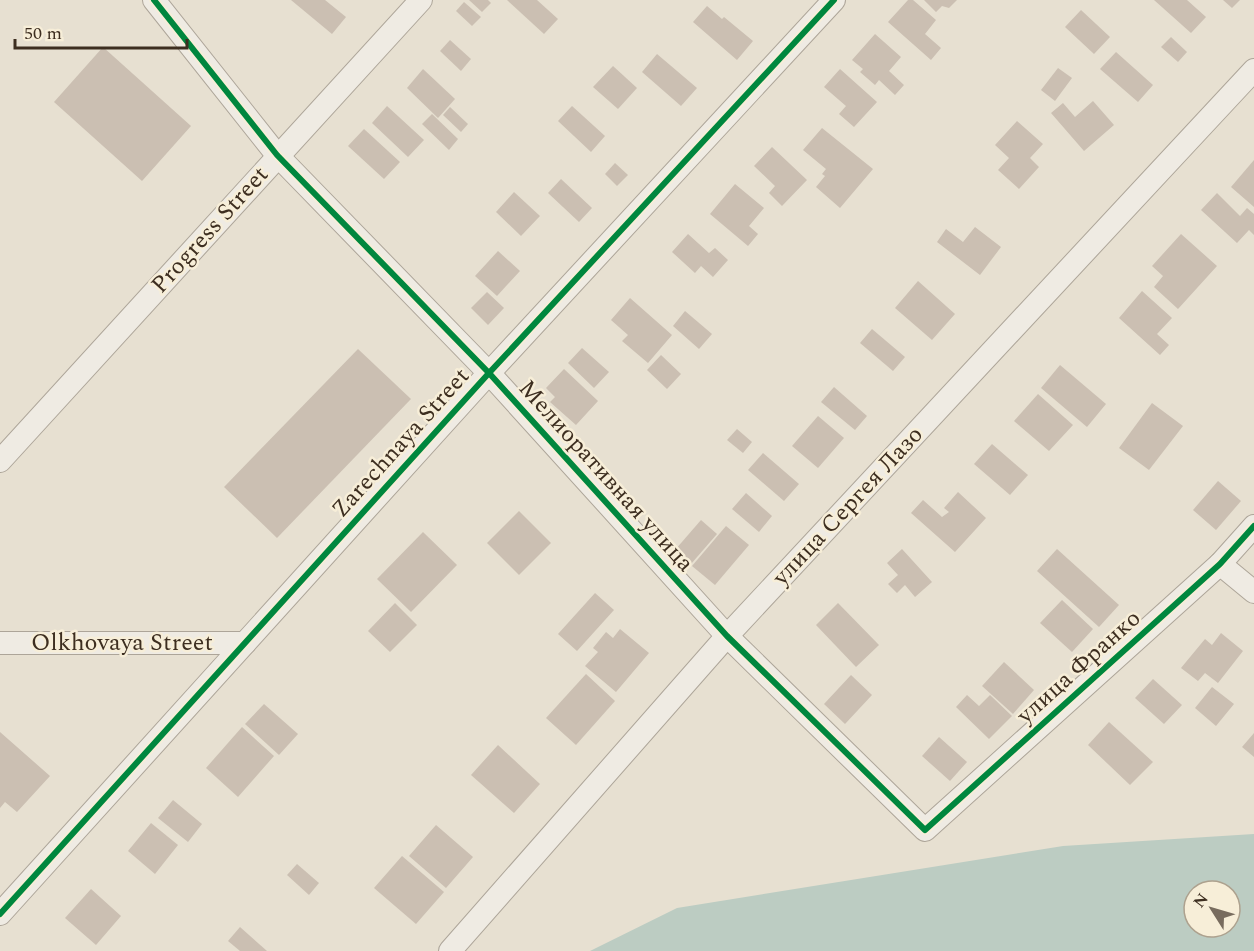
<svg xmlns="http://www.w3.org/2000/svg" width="1254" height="951" viewBox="0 0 1254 951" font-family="Spectral,serif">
<rect width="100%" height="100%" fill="#e7e0d1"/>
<!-- water -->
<path fill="#bcccc2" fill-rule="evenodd" d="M1254 834V951H590L677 908 1063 846ZM1194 891H1230V927H1194Z"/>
<!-- building -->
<g fill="#cbbfb2">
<polygon points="291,0 325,0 346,17 332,34"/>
<polygon points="469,0 488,0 491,3 482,12"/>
<polygon points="507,0 537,0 558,19 544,34"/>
<polygon points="908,0 913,0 936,20 925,34 941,48 931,60 888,22"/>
<polygon points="924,0 957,0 949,8 942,6 936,12"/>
<polygon points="1154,0 1187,0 1206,17 1191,33"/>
<polygon points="1223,0 1240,0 1232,8"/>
<polygon points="464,2 481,17 472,26 456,11"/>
<polygon points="707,6 722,19 724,17 753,41 737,60 693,22"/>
<polygon points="1081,10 1110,37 1094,54 1065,27"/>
<polygon points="875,34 901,57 889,71 904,85 895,95 879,80 875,85 860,72 863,69 852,60"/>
<polygon points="1171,37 1187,52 1178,62 1161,47"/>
<polygon points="450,40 471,59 461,71 440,51"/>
<polygon points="103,47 191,126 142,181 54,102"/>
<polygon points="1116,52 1153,85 1138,102 1100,69"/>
<polygon points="657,54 697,88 681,106 642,72"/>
<polygon points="613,66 637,88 618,109 593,87"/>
<polygon points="1058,68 1072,78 1055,101 1041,90"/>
<polygon points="423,69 455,99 438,118 407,88"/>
<polygon points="840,69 877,102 854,127 839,114 846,106 824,87"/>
<polygon points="1093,101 1114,125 1084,151 1051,113 1063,103 1075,117"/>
<polygon points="387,106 424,140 408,157 372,123"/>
<polygon points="572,106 605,136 591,152 558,121"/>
<polygon points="450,107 468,124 461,132 443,115"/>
<polygon points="432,114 458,139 449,150 422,124"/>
<polygon points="1017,121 1043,144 1030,158 1039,167 1019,189 998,170 1009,158 995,145"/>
<polygon points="822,128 873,169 840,208 816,187 825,176 822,174 826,169 803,150"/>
<polygon points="364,129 400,162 384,179 348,146"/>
<polygon points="772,147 807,180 782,206 769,193 775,186 754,166"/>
<polygon points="1254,160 1254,207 1231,187"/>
<polygon points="615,163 628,175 617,186 605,174"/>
<polygon points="561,179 592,208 579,222 548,193"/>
<polygon points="735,184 764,208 749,226 758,234 748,246 710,214"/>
<polygon points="514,192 540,216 521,236 496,212"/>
<polygon points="1217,193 1240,216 1247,208 1254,214 1254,235 1249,230 1237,243 1201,210"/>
<polygon points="975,227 1001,247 980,275 937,242 946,229 963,242"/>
<polygon points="688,234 709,253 715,248 728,260 713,277 701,266 695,273 672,252"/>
<polygon points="1181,234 1217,266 1178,309 1154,287 1163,276 1152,266"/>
<polygon points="498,251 520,271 497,296 475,276"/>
<polygon points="918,281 955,314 932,340 895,308"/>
<polygon points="1142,291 1172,318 1157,334 1169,345 1160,355 1119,318"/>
<polygon points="487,292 504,308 488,325 471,308"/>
<polygon points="630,298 672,335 648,363 622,341 628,335 611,320"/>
<polygon points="685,311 712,334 699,349 673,326"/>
<polygon points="872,329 905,357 893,371 860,343"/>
<polygon points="582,348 609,372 594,388 568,363"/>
<polygon points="358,349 411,399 277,538 224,487"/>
<polygon points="661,355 681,374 667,389 647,370"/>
<polygon points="1060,365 1106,404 1087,427 1041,388"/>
<polygon points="564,369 598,401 576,425 550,402 555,397 546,388"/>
<polygon points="834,387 867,416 855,430 821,402"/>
<polygon points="1038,394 1073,425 1049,451 1014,421"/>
<polygon points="1152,403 1183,426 1149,470 1119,448"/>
<polygon points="818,416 844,438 818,468 792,446"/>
<polygon points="737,429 752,442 743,453 727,440"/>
<polygon points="992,444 1028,475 1010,495 974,464"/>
<polygon points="763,453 799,484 784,501 748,470"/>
<polygon points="1218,481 1241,501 1216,530 1193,510"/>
<polygon points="958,492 986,518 955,552 911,513 923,500 942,517 949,512 944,508"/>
<polygon points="746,493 772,516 759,532 732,509"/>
<polygon points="519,511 551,543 519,575 487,543"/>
<polygon points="701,520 717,534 691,564 675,550"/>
<polygon points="726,526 749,545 715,585 692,566"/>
<polygon points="423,532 457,565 411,612 377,579"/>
<polygon points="902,549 932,582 915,597 905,585 897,593 888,584 898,575 887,563"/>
<polygon points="1057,549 1119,605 1099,627 1037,571"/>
<polygon points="595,593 614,610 577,651 558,634"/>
<polygon points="1062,600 1093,629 1072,652 1040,623"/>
<polygon points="395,603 417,625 390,652 368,631"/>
<polygon points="838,603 879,645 856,667 816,625"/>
<polygon points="620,629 649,653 616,692 585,666 598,652 593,648 606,632 613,638"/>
<polygon points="1221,633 1243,651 1218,683 1205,673 1198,681 1181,668 1205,639 1212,645"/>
<polygon points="1004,662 1034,690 1013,714 982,686"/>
<polygon points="586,674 615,701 576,745 546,718"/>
<polygon points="851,675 872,695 845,724 824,704"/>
<polygon points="1153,679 1182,705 1164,724 1135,698"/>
<polygon points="1212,687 1234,704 1216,726 1195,708"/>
<polygon points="967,695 979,706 990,695 1012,716 989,739 956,707"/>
<polygon points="264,704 298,734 279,755 245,724"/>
<polygon points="1109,722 1153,762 1130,785 1088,745"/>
<polygon points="242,727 274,756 238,797 206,768"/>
<polygon points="0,732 50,776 17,812 5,802 0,808"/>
<polygon points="1254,733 1254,757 1242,747"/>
<polygon points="939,737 967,762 950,781 922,756"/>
<polygon points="498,745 540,784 514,813 471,775"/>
<polygon points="173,800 202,824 188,842 158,818"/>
<polygon points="151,823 178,845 155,874 128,851"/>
<polygon points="436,825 473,857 446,888 409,856"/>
<polygon points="402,856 444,892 416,924 374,888"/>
<polygon points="297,864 319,883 309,895 287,875"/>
<polygon points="91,889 121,916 96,945 65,918"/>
<polygon points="240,927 267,951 240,951 228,941"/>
</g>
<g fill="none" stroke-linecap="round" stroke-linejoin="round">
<!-- minor casing -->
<g stroke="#ada599" stroke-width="24">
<g id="minor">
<polyline points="154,0 277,155 489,373 727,636 925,830 1220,564 1254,526"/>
<polyline points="0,461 421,0"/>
<polyline points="1220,564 1254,592"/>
<polyline points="0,643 245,643"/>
<polyline points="0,914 489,373 834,0"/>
<polyline points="450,951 727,636 1254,70"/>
</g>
</g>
<!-- minor -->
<use href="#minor" stroke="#efebe3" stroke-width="22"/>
<!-- cycleway casing -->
<g stroke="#f7eed8" stroke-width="10">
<g id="cycleway">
<polyline points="154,0 277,155 489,373 727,636 925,830 1220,564 1254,526"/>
<polyline points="0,914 489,373 834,0"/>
</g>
</g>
<!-- cycleway -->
<use href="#cycleway" stroke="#00873e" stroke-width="6"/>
</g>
<g text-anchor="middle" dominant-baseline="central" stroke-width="5" stroke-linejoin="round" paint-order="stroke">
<!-- street labels -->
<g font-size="24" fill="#3d2e20" stroke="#f7eed8">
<text transform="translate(210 230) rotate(-48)">Progress Street</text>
<text transform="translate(401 443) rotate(-48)">Zarechnaya Street</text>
<text transform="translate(606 476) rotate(48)">Мелиоративная улица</text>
<text transform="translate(848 506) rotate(-47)">улица Сергея Лазо</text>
<text x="122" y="643">Olkhovaya Street</text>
<text transform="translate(1079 667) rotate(-42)">улица Франко</text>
</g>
</g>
<!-- north arrow -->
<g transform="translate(1212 909) rotate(307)"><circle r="28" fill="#f7eed8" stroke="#ada18e" stroke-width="1.5"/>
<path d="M0-4.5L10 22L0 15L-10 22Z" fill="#786c5e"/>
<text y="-9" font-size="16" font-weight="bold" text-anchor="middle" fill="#3d2e20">N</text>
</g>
<!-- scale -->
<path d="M15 39v9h172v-9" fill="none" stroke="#3d2e20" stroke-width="3"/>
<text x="24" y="39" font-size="18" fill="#3d2e20" stroke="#f7eed8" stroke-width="4.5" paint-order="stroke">50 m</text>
</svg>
